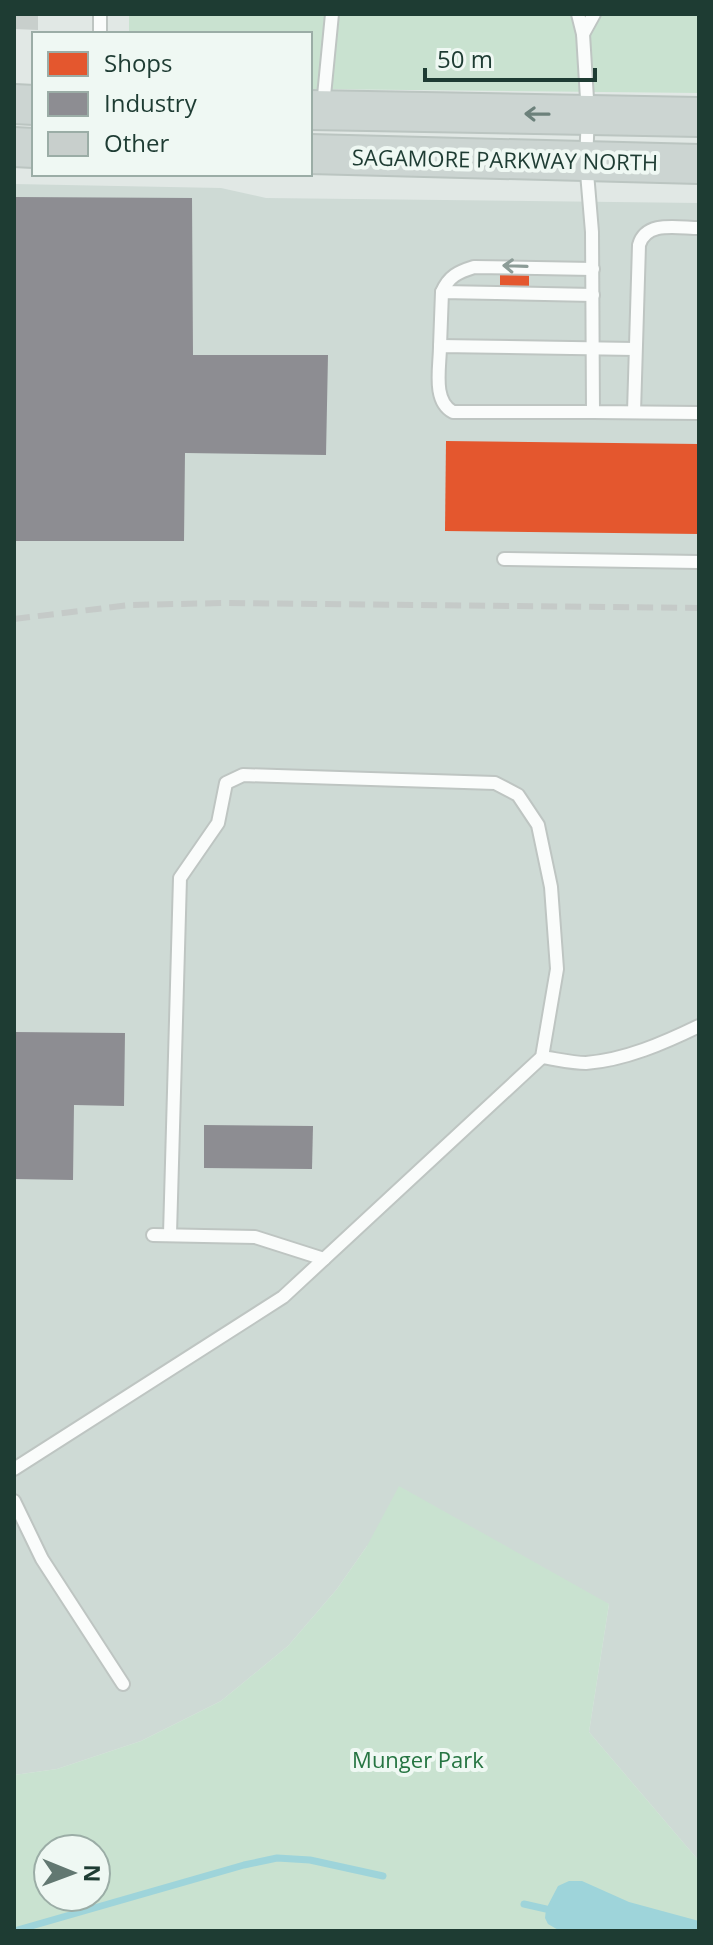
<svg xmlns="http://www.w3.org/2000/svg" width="713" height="1945" viewBox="0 0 713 1945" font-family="'Open Sans',sans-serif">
<rect width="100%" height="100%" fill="#e1e8e5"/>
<!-- built -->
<polygon fill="#cedad5" points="14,184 221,188 266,198 699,203 699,1861 589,1732 609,1604 367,1546 337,1589 288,1646 221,1701 141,1741 57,1769 14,1775"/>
<!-- green -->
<g fill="#c9e2d0" fill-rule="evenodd">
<polygon points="129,14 699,14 699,93 310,89 310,34 129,34"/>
<path d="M399 1486 609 1604 589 1732 699 1861V1931H14V1775L57 1769 141 1741 221 1701 288 1646 337 1589 367 1546ZM48 1849H96V1897H48Z"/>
</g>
<!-- water -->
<polygon fill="#9ed4da" points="569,1881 582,1881 629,1902 699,1921 699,1931 560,1931 548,1924 545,1918 546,1909 558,1886"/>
<!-- shops -->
<g fill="#e4572e">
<rect x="500" y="271" width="29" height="18"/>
<polygon points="446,441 699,444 699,534 445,531"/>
</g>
<!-- industry -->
<g fill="#8d8d92">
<polygon points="14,197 192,198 193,355 328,355 326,455 185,453 184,541 14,541"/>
<polygon points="14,1032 125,1033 124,1106 74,1105 73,1180 14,1179"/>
<polygon points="204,1125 313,1126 312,1169 204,1168"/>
</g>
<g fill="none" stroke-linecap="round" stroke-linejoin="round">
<!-- stream -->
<g stroke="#9ed4da" stroke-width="7">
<polyline points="524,1904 546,1909"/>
<polyline points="14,1931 244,1865 277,1858 310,1860 383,1876"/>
</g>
</g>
<!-- building -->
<polygon fill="#c8cfcc" points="14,14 38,14 38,30 14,29"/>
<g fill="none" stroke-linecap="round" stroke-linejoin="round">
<!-- service casing -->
<g stroke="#bec5c2" stroke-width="16">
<g id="service">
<polyline points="578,14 583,34 588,115 586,161 592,232 593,412 699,413"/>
<polyline points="100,34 100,14"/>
<polyline points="583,34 594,14"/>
<polyline points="323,106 332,14"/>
<path d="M442 292C449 276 458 272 474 267L593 269"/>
<polyline points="440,346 442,292 593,295"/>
<path d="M593 412H453C432 401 440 367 440 346L635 349"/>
<path d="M634 412 639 245C646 220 678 228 699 228"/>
<polyline points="504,559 699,562"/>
<path d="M542 1057C556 1059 572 1063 586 1063 625 1060 664 1043 699 1026"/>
<polyline points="153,1235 255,1237 324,1259"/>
<polyline points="14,1469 283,1297 542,1057 557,969 551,887 538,825 518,795 495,783 243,775 226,783 218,823 180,878 170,1234"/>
<polyline points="14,1501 42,1559 123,1684"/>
</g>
</g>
<!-- primary casing -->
<g stroke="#bbc5c1" stroke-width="42">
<g id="primary">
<polyline points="14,104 34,105"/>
<polyline points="310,110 699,117"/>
<polyline points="14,147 34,148"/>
<polyline points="310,154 699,164"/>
</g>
</g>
<!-- service -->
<use href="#service" stroke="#fafcfb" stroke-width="12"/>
<!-- primary -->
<use href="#primary" stroke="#ccd5d2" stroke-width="38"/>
<!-- rail -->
<polyline stroke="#c5cac8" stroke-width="6" stroke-dasharray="16 8" stroke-linecap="butt" points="14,619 130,605 224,603 699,608"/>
</g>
<!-- one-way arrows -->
<defs><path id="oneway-shaft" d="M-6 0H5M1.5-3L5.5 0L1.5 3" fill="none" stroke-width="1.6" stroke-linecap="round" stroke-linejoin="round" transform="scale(2)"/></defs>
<use stroke="#6c817b" href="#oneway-shaft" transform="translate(537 114) rotate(-179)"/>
<use stroke="#8c9c97" href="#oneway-shaft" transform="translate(515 266) rotate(-178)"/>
<g text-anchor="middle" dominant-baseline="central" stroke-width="8" stroke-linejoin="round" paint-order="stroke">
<!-- street labels -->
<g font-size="22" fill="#1e3c33" stroke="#eff8f3">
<text transform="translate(505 159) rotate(1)">SAGAMORE PARKWAY NORTH</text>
</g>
<!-- park labels -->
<g font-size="22" fill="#267542" stroke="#eff8f3">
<text x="418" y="1759">Munger Park</text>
</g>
</g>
<!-- border -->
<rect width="713" height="1945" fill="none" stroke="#1e3c33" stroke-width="32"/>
<!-- legend -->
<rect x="32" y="32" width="280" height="144" fill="#eff8f3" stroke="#9bada6" stroke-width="2"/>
<rect x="48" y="52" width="40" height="24" fill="#e4572e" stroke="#9bada6" stroke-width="2"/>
<text x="104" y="72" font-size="24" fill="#1e3c33">Shops</text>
<rect x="48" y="92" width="40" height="24" fill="#8d8d92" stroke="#9bada6" stroke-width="2"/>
<text x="104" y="112" font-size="24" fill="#1e3c33">Industry</text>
<rect x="48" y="132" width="40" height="24" fill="#c8cfcc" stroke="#9bada6" stroke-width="2"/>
<text x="104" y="152" font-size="24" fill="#1e3c33">Other</text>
<!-- north arrow -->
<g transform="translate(72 1873) rotate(91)"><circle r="38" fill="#eff8f3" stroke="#9bada6" stroke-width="2"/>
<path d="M0-6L14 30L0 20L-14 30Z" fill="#627871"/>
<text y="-12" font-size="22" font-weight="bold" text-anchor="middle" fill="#1e3c33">N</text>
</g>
<!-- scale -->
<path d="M425 68v12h170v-12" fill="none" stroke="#1e3c33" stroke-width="4"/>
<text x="437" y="68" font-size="24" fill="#1e3c33" stroke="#eff8f3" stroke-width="6" paint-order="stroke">50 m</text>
</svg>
